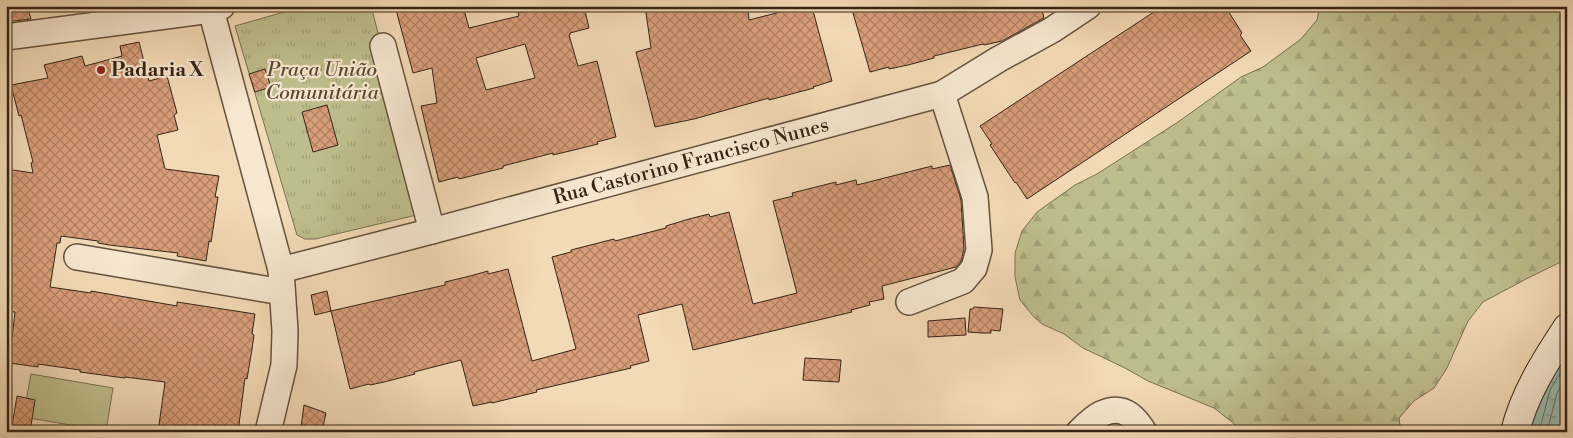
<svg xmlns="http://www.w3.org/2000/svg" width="1573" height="438" viewBox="0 0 1573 438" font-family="'Libre Bodoni',serif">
<defs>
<pattern id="forest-firs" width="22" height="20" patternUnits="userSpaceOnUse" patternTransform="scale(1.25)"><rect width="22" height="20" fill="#bebe8c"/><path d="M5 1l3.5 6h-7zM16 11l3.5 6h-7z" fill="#a4a378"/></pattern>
<pattern id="park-tufts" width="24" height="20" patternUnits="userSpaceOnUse" patternTransform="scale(1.25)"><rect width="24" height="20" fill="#bebe8c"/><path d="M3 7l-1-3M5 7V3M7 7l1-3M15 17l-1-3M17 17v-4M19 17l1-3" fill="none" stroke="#a4a378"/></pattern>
<pattern id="water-ripples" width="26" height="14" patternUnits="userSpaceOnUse" patternTransform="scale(1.25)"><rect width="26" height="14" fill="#9bbab2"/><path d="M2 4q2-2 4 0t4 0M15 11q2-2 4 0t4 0" fill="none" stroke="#7f9790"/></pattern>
<pattern id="building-cross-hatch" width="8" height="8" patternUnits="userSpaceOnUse" patternTransform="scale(1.25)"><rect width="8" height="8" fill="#d89d79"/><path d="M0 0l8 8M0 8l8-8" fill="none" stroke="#b08062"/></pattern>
</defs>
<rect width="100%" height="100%" fill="#f3dab6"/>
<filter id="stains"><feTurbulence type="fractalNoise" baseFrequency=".004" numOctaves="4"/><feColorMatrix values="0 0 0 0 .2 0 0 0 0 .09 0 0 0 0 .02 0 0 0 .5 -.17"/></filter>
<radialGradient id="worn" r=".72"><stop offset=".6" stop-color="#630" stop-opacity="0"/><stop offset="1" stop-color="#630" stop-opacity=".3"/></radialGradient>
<!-- grass -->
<polygon fill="#bebe8c" stroke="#7a7151" points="31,374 113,388 106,431 23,417"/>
<!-- forest -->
<polygon fill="url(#forest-firs)" stroke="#7a7151" points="1320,6 1567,6 1567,259 1526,279 1483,302 1468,321 1447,368 1434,388 1414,401 1399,418 1401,432 1242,432 1232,422 1214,408 1148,381 1125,368 1083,348 1064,334 1042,324 1034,317 1020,300 1015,277 1015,253 1022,231 1037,212 1075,185 1097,174 1178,122 1241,77 1263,67 1301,39 1317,20"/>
<!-- park -->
<polygon fill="url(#park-tufts)" stroke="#7a7151" points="305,6 371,6 425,213 315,239 305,239 297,235 235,26"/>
<!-- water -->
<polygon fill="url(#water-ripples)" stroke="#737e74" points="1567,339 1567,432 1528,432 1540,386"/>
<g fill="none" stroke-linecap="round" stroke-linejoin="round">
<!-- shore -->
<g stroke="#686f64" stroke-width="1">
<polyline points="1539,432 1550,390 1567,362"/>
<polyline points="1547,432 1557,393 1567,377"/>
</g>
</g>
<!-- building -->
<g fill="url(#building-cross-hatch)" stroke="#362416" fill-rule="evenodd">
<polygon points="6,6 27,6 31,19 6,22"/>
<path d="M395 6H463L469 28 519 16 518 13 544 6H584L589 28 570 33V35H569L578 66 597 61 616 137 597 142 598 144 582 148 553 155V153L503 166V168L459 179 458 177 439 182 421 106 437 103 432 68 413 73ZM525 44 535 78 486 90 476 58Z"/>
<polygon points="645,6 748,6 749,20 792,9 793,12 812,7 832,81 813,87 814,88 769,100 769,98 694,119 655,127 636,52 651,48"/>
<polygon points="851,6 1041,6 1044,18 1002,41 984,45 983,44 934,56 934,58 908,65 889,69 889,67 870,72"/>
<polygon points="1163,6 1225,6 1242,33 1240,35 1251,51 1027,199 1016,182 1015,183 990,145 992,144 980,126"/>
<polygon points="139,42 149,81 167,76 177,113 174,115 178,130 157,135 165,169 219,176 215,197 218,197 211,242 209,241 206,261 177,256 178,253 109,245 98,243 98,241 61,236 60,243 57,243 50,287 91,293 91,291 177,306 177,302 255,314 252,334 254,335 252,349 247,379 245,378 238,432 158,432 165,382 125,377 125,378 117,377 80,372 80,370 38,364 38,367 9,363 15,312 6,311 6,169 33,173 31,163 33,162 21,115 19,116 11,85 48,78 44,65 82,56 85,66 122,56 120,46"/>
<polygon points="265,69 271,87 255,92 249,74"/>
<polygon points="327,105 338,145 313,152 302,112"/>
<polygon points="950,165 961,200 964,249 961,261 956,267 882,286 884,299 869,302 870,305 851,310 852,312 693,350 682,304 638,315 649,361 630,366 631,368 536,390 537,392 492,403 492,402 473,406 461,360 414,372 415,374 384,382 370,385 369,384 350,389 331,311 315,315 311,295 327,291 331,311 445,285 445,282 470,276 488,271 488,274 508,269 532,361 576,349 552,257 571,252 571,250 614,239 615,241 666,228 666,226 689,219 709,214 710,217 729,212 753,304 797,293 773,201 793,196 792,193 836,182 836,185 856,180 857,185 932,166 932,169"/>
<polygon points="974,307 1003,309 1000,331 991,330 991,333 982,333 968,332 970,309 973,309"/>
<polygon points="965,318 966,335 928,337 928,321"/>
<polygon points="805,358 841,360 839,382 803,380"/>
<polygon points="17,396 35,400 30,432 11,432"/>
<polygon points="304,405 326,413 322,432 315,432 301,427"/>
</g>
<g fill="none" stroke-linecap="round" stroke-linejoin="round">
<!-- street casing -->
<g stroke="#65523e" stroke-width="28">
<g id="street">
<polyline points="211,10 281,270 285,331 284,365 268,432"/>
<polyline points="6,37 211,10 222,6"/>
<polyline points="383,46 432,231"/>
<polyline points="77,257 282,292"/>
<path id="s1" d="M281 270 432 231 942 94 999 59 1052 30 1088 6"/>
<polyline points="909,302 963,281 974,268 979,250 975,197 942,94"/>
<path d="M1079 432C1085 426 1093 418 1101 414 1122 404 1134 415 1144 432"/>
</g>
</g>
<!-- secondary casing -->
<g stroke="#362416" stroke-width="30">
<path id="secondary" d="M1515 432C1524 394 1546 360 1567 328"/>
</g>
<!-- street -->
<use href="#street" stroke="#f7e7d0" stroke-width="25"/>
<!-- secondary -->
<use href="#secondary" stroke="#f7e7d0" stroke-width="28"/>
</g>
<!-- markers -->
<circle fill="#8f2418" stroke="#f7e7d0" stroke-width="2" cx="101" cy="70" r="5"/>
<g text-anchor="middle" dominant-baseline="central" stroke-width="4.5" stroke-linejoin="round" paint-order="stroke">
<!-- poi labels -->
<g font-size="20" font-weight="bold" fill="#362416" stroke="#f7e7d0" text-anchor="start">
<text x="111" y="70">Padaria X</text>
</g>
<!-- park labels -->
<g font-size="20" font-style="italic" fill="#584a34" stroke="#f7e7d0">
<text x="322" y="70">Praça União<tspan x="322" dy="23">Comunitária</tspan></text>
</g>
<!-- street labels -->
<g font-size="20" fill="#362416" stroke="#f7e7d0">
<text stroke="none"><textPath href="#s1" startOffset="424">Rua Castorino Francisco Nunes</textPath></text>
</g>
</g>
<!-- margin -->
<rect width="1573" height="438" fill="none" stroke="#f3dab6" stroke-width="25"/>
<rect x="8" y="8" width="1558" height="423" fill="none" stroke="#362416" stroke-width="2.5"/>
<rect x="12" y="12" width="1548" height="413" fill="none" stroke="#362416"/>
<rect width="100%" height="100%" filter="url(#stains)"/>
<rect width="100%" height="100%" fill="url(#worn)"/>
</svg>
